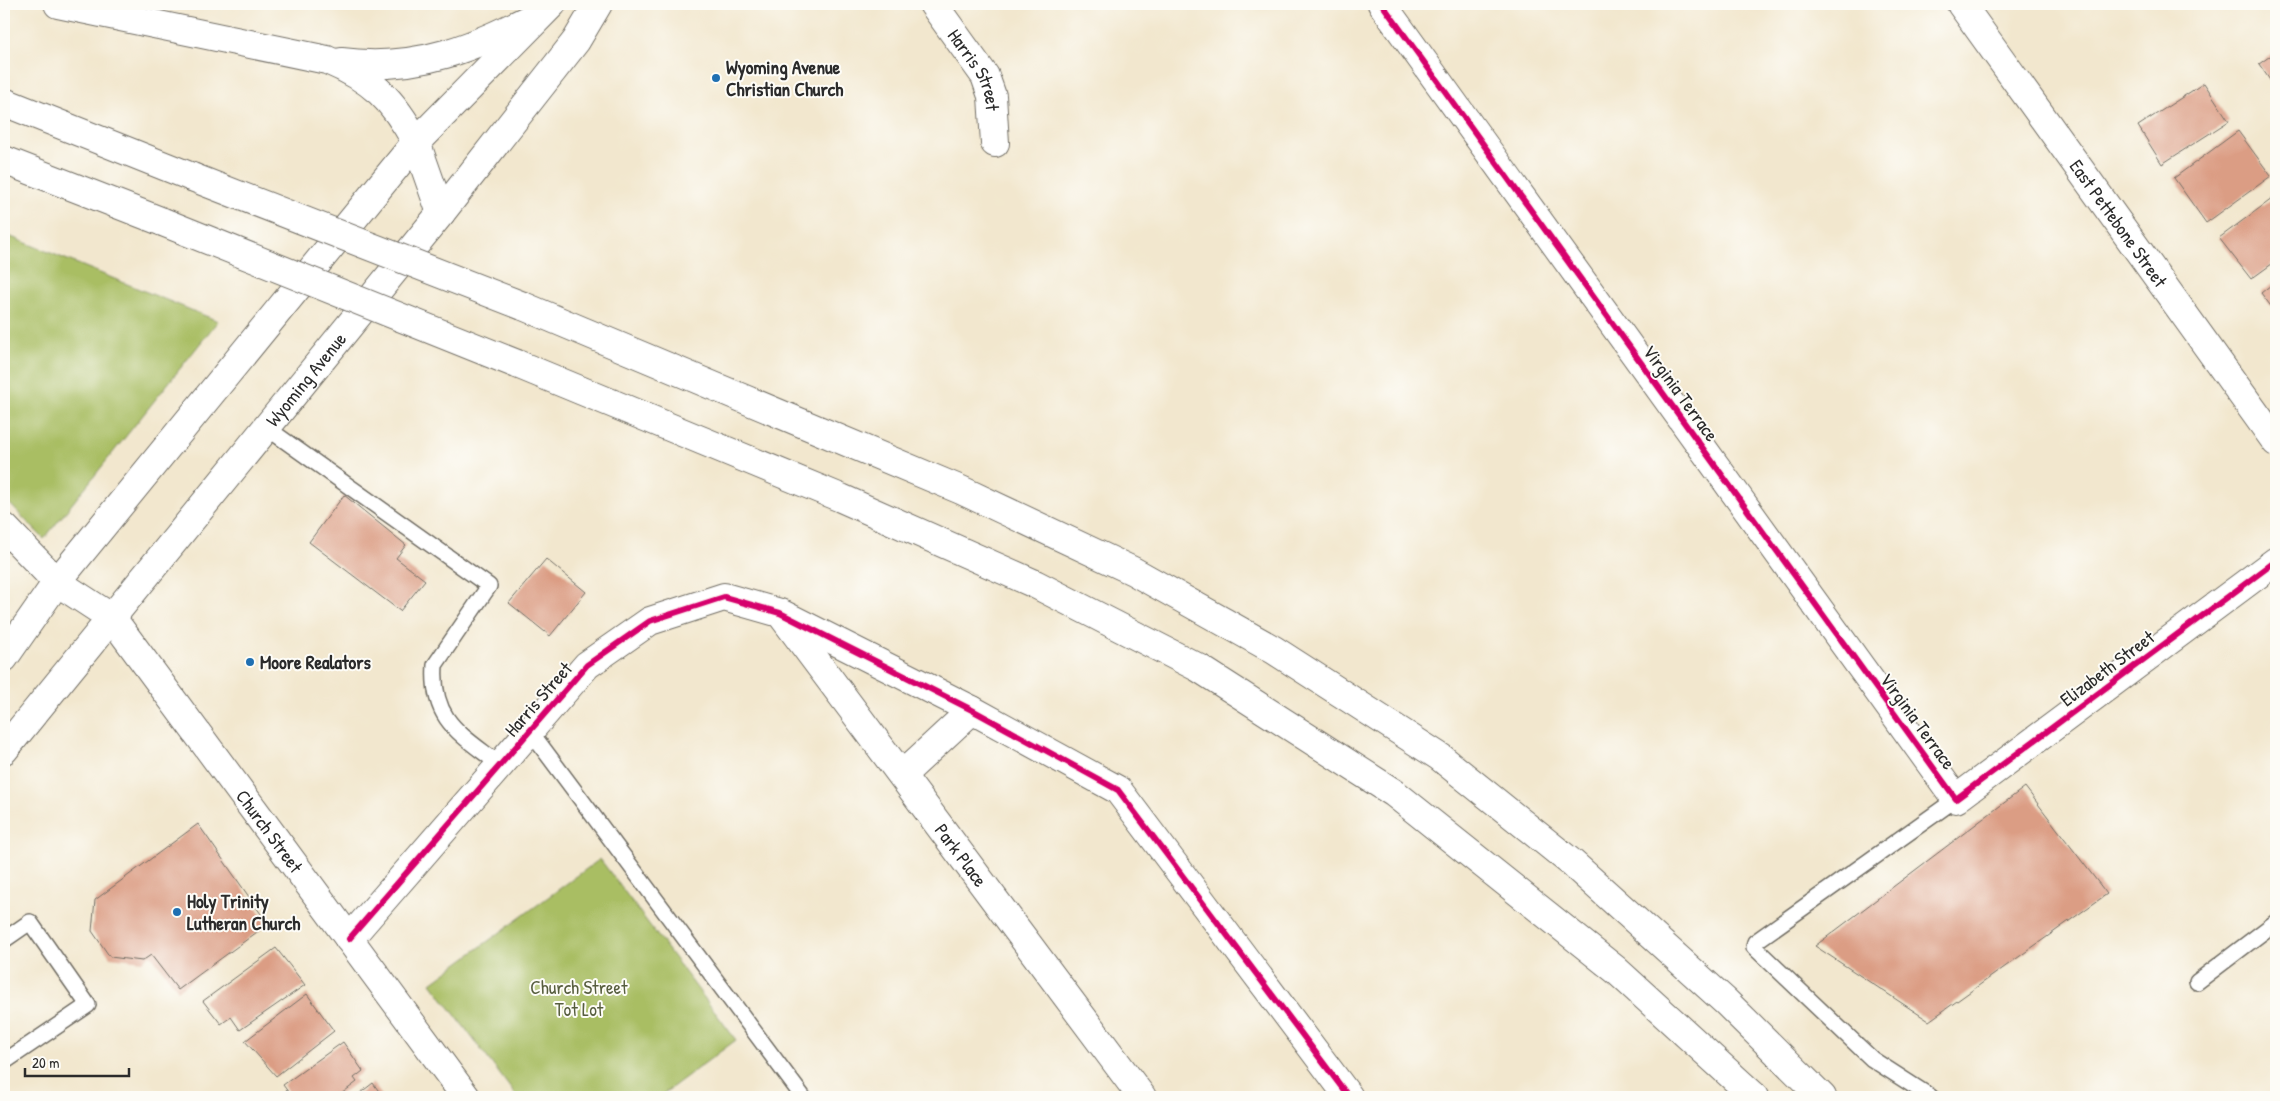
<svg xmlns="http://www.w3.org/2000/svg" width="2280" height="1101" viewBox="0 0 2280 1101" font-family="'Patrick Hand',sans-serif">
<rect width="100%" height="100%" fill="#fdfcf7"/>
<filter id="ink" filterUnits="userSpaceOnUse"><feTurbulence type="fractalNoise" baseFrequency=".02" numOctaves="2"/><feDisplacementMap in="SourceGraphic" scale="10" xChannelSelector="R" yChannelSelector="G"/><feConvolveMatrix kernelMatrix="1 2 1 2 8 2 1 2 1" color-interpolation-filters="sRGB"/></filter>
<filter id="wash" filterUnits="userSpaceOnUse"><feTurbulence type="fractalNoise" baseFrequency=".0096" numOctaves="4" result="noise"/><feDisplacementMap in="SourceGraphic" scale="20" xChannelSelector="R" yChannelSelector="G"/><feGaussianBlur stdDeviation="1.12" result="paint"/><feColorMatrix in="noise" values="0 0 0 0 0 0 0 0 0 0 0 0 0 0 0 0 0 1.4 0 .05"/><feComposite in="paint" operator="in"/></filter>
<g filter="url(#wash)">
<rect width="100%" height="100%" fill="#f2e7ce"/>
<!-- green -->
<g fill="#a9be63" stroke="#6a7447">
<polygon points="4,234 218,321 44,539 4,498"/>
<polygon points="600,859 736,1040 659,1097 517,1097 431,983"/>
</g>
<g id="blocks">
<!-- building -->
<g fill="#db9d84">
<polygon points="2276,52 2276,89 2259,64"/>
<polygon points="2204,83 2229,121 2162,164 2138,126"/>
<polygon points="2238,131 2271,176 2206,223 2174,178"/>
<polygon points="2276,196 2276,261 2251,279 2219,238"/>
<polygon points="2276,281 2276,313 2261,293"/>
<polygon points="344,495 406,545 396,558 425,580 400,611 309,542"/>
<polygon points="546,559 586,592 550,636 509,603"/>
<polygon points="2025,787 2107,894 1929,1021 1815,946"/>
<polygon points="198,824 268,924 178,990 151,955 142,961 110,957 92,931 95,900"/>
<polygon points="276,948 305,985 240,1030 231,1017 221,1024 203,1001"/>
<polygon points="307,994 334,1031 276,1076 245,1041"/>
<polygon points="343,1042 363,1071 354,1078 357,1082 337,1097 292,1097 283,1085"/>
<polygon points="373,1083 383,1097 355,1097"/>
</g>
</g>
</g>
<g filter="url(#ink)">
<use href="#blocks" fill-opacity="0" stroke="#716d64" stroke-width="1"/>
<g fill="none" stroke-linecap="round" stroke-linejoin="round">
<!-- lane casing -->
<g stroke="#716d64" stroke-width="18">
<g id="lane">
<path d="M267 428 489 586 435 665C431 721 461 734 500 765"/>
<polyline points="530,731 803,1097"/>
<polyline points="4,940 30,922 88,1005 4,1062"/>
<polyline points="2197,982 2276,922"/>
<polyline points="1931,1097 1872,1059 1754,947 1755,942 1956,799"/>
</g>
</g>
<!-- street casing -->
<g stroke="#716d64" stroke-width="30">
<g id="street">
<path id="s1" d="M933 4 985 76 992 96 995 143"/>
<polyline points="1382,4 1956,799 2276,561"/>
<path id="s2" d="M1961 4 2276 442"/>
<path id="s3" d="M112 618 466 1097"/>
<path id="s4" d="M784 618 1142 1097"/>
<polyline points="902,775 972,710"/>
<polyline points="349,939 587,665 650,621 724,597 780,613 972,710 1118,790 1349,1097"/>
</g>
</g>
<!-- primary casing -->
<g stroke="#716d64" stroke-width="30">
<g id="primary">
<polyline points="416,142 441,213"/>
<polyline points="57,582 112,618"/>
<polyline points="4,658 57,582 416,142 552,4"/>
<path id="s5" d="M4 750 441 213 576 41 598 4"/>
</g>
</g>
<!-- highway casing -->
<g stroke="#716d64" stroke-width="30">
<g id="highway">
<path d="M58 4 327 60C372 79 393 99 416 142"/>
<path d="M341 62C419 72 474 47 541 13"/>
<polyline points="4,102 192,177"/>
<polyline points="4,160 163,222"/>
<polyline points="523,306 961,490 1133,571 1274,650 1440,757 1572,863 1726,1002 1822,1097"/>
<polyline points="517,364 841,498 1035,584 1199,668 1394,793 1616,970 1755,1097"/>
<polyline points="4,527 57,582"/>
</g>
</g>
<!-- lane -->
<use href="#lane" stroke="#fff" stroke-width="15"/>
<!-- street -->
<use href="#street" stroke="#fff" stroke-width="28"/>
<!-- primary -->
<use href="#primary" stroke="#fff" stroke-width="28"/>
<!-- highway -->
<use href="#highway" stroke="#fff" stroke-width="28"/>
<!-- highway-bridge casing -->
<g stroke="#716d64" stroke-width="30" stroke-linecap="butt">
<g id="highway-bridge">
<polyline points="192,177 523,306"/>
<polyline points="163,222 517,364"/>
</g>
</g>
<!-- highway-bridge -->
<use href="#highway-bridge" stroke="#fff" stroke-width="28"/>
<!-- cycleway casing -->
<g stroke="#fdfcf7" stroke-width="9">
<g id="cycleway">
<polyline points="1382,4 1956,799 2276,561"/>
<polyline points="349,939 587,665 650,621 724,597 780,613 972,710 1118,790 1349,1097"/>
</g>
</g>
<!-- cycleway -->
<use href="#cycleway" stroke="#d6006c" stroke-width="6"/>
</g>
</g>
<!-- markers -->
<g fill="#1f6fb2" stroke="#fdfcf7" stroke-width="2">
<circle cx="716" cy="78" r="5"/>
<circle cx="250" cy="662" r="5"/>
<circle cx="177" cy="912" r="5"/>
</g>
<g text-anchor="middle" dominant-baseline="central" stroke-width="4" stroke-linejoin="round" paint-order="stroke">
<!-- poi labels -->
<g font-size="19" font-weight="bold" fill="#2b2b2b" stroke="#fdfcf7" text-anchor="start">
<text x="726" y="67">Wyoming Avenue<tspan x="726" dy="22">Christian Church</tspan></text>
<text x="260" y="662">Moore Realators</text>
<text x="187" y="901">Holy Trinity<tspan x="187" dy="22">Lutheran Church</tspan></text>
</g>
<!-- street labels -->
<g font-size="19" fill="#2b2b2b" stroke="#fdfcf7">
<text stroke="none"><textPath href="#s1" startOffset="79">Harris Street</textPath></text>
<text stroke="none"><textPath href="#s2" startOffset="270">East Pettebone Street</textPath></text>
<text stroke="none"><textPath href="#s5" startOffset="478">Wyoming Avenue</textPath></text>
<text transform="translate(1681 393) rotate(54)">Virginia Terrace</text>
<text transform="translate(2107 668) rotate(-37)">Elizabeth Street</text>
<text transform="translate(538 699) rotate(-49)">Harris Street</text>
<text transform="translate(1918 721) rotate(54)">Virginia Terrace</text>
<text stroke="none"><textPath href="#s3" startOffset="265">Church Street</textPath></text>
<text stroke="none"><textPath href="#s4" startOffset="296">Park Place</textPath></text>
</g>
<!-- park labels -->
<g font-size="19" fill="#575e3f" stroke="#fdfcf7">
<text x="579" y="987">Church Street<tspan x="579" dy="22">Tot Lot</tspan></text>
</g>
</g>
<!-- margin -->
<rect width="2280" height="1101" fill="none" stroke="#fdfcf7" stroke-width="20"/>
<!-- scale -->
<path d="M25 1068v8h104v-8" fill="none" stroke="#2b2b2b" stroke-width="2.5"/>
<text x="32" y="1068" font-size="15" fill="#2b2b2b" stroke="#fdfcf7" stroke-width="4" paint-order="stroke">20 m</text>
</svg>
